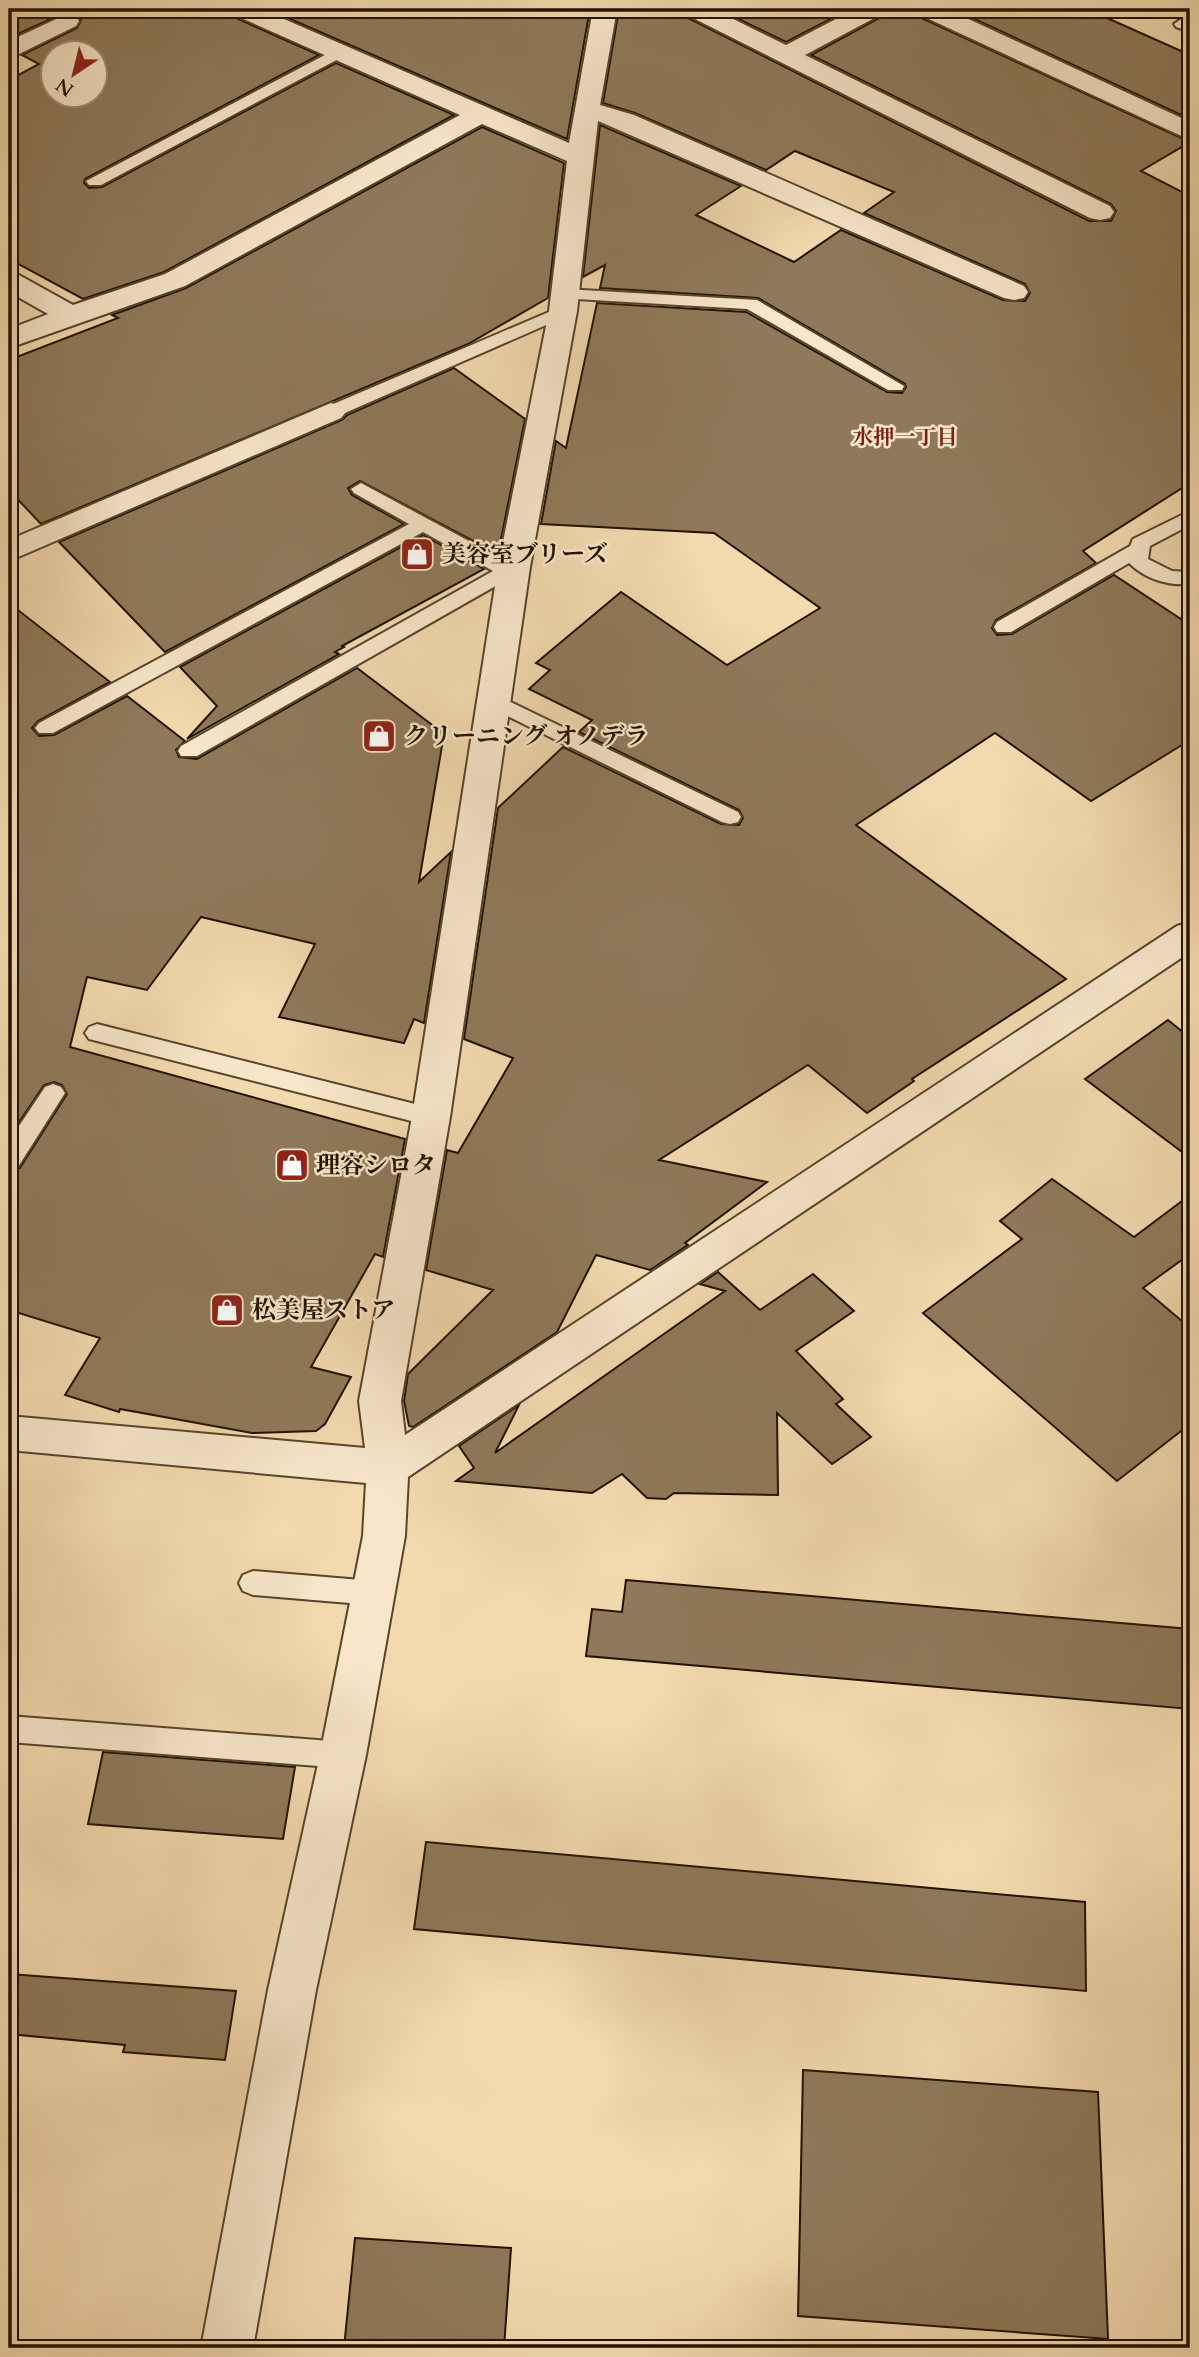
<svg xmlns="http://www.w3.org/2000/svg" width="1199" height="2357" viewBox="0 0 1199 2357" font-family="Cardo,'Noto Serif JP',serif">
<rect width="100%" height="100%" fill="#f3d9ae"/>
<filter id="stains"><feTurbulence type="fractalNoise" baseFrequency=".00286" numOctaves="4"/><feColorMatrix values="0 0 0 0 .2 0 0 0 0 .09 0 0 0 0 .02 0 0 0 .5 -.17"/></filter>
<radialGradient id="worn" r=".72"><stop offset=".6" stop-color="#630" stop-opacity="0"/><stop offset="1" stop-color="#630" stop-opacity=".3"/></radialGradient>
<!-- building -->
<g fill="#8f795a" stroke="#231200" stroke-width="2" fill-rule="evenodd">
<path d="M9 9H235L234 13 238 19 319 55 85 179 84 183 89 188 102 187 336 63 454 115 164 272 83 299 9 259V80L39 64 22 55 77 28 81 20 77 13 66 12 9 38ZM52 52H94V94H52Z"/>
<polygon points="267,9 590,9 567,139"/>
<polygon points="619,9 679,9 684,16 1089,221 1111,221 1116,211 1111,204 811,55 883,16 888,9 912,9 917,16 1190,142 1141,171 1190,196 1190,483 1083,551 1096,563 996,620 992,628 997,635 1012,634 1114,575 1190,625 1190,740 1091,801 995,733 856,825 1066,979 912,1079 914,1081 867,1113 808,1065 659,1160 767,1182 685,1243 688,1245 650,1270 596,1255 557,1332 413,1427 409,1426 404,1401 408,1374 493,1290 426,1270 447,1150 458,1153 513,1058 464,1039 498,808 563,747 721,824 739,825 743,818 739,810 579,732 592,720 529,689 550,670 536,663 621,592 727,665 820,608 714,533 541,524 556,441 566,448 597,303 746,312 887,392 902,393 906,387 905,384 758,298 600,288 605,265 583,277 600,125 741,186 696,215 794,262 841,230 1003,300 1025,301 1030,293 1025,284 864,213 894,192 795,151 766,170 635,113 603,103"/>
<polygon points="718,9 850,9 786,42"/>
<polygon points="953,9 1087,9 1190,55 1190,119"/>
<polygon points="482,127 564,163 548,298 468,344 41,524 9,490 9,360 118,318 112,315 186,288"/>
<polygon points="454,368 525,419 498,554 360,481 348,488 352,495 404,524 165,652 59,542 342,420 347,415"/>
<polygon points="423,535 484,569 342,646 344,647 335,652 339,654 187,739 217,706 180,667"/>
<polygon points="9,603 110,682 38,721 32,728 39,736 54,735 127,696 185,741 176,750 179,757 197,759 357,668 444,734 419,882 451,852 424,1023 414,1019 404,1043 279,1017 315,944 201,917 147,990 87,977 70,1047 405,1139 383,1257 375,1254 311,1367 351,1377 325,1424 316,1431 252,1433 120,1409 119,1412 65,1395 100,1338 9,1310 9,1171 20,1168 67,1094 62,1085 54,1082 44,1085 9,1137"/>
<polygon points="1168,1020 1190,1038 1190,1158 1085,1079"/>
<polygon points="1052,1179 1134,1237 1190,1195 1190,1254 1143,1288 1190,1328 1190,1424 1117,1481 923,1313 1022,1239 1000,1221"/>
<polygon points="718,1272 760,1310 813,1274 854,1311 796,1351 843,1399 836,1404 871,1437 832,1464 777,1413 778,1495 674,1493 666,1499 647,1498 622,1474 592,1493 456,1481 474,1468 459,1446 519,1405 495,1453 725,1291 700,1284"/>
<polygon points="626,1580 1190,1629 1190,1709 586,1656 592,1609 622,1612"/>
<polygon points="103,1752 295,1767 283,1839 88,1824"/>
<polygon points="426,1842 1085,1902 1086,1991 414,1929"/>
<polygon points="9,1974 236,1991 225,2060 123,2052 125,2045 9,2034"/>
<polygon points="803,2070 1098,2092 1108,2339 798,2316"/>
<polygon points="355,2238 511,2248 504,2348 344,2348"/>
</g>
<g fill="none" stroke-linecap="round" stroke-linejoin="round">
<!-- lane casing -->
<g stroke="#57442c" stroke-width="4">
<g id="lane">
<polygon points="1190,13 1190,25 1182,29 1176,27 1174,24"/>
<polygon points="340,47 348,52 346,55 101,185 89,185 86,181"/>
<polygon points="565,289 757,300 904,386 902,390 888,390 747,309 559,298 556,294 559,290"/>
<polygon points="563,306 572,311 569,315 338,416 324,416 322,412 324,408"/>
<polygon points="361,483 508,562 521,563 524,567 515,575 197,756 181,756 178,751 181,746 493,571 423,532 53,733 39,733 35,728 39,723 409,524 354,493 351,489"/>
<path d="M1190 511V525L1150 546 1148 559 1172 571 1190 572V584C1168 586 1145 579 1129 563L1011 632H997L994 627 997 622 1130 546 1133 539Z"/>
<polygon points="494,694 738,812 741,817 738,822 730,824 722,822 487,706 484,701 487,696"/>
<polygon points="97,1024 431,1108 440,1111 443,1117 440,1123 431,1126 89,1039 85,1033 89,1027"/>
<polygon points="53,1084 61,1087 65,1093 18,1167 9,1169 9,1141 45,1087"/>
<polygon points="253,1571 373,1581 383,1585 387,1593 383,1601 373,1605 253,1595 243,1591 239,1583 243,1575"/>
<polygon points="9,1716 343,1742 353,1746 357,1755 353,1764 343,1768 9,1742"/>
</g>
</g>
<!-- street casing -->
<g stroke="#57442c" stroke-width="4">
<g id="street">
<polygon points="238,9 261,9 569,143 593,9 617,9 600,105 634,115 1024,286 1028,292 1024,298 1014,300 1004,298 598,121 577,311 530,567 450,1117 401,1401 405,1435 1177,926 1190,922 1190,952 408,1477 405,1536 366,1755 316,1990 253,2348 201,2348 268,1990 320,1755 363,1536 366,1483 9,1450 9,1416 365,1448 359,1401 412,1117 498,567 549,311 567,161 482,124 185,286 9,348 9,329 48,314 9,292 9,273 19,275 73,305 165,274 460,115 239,17 236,12"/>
<polygon points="682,9 713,9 786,45 855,9 885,9 882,14 805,55 1110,206 1114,212 1110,218 1100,220 1090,218 685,14"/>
<polygon points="915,9 947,9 1190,122 1190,140 918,14"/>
<polygon points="67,14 76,16 79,21 76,26 9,59 9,41"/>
<polygon points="331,403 341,406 346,412 341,418 9,561 9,540"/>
</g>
</g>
<!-- lane -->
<use href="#lane" fill="#f7e6ca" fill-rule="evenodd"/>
<!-- street -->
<use href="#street" fill="#f7e6ca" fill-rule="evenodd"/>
</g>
<!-- icons -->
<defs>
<g id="shop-square" transform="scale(1.75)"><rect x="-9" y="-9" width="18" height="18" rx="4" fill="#8f2418" stroke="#f7e6ca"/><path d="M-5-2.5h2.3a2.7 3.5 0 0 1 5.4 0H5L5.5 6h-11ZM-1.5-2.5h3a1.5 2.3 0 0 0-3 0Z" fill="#fff"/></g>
</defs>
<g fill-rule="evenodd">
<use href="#shop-square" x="417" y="554"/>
<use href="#shop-square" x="379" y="736"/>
<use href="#shop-square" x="292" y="1165"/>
<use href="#shop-square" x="227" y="1310"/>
</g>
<g text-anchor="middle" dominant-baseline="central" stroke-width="5" stroke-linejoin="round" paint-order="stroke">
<!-- far-neighbourhood labels -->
<g font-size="21" font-weight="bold" fill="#7a1f14" stroke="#f7e6ca">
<text x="905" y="437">水押一丁目</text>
</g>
<!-- poi labels -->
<g font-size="24" font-weight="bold" fill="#231200" stroke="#f7e6ca" text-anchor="start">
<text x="442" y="554">美容室ブリーズ</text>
<text x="404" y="736">クリーニング オノデラ</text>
<text x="316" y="1165">理容シロタ</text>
<text x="252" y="1310">松美屋ストア</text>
</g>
</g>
<!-- margin -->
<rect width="1199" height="2357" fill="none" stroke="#f3d9ae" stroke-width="35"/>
<rect x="10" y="10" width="1178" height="2336" fill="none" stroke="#231200" stroke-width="3.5"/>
<rect x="18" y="18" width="1164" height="2322" fill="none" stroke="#231200" stroke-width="2"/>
<!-- north arrow -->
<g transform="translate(74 74) rotate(215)"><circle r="33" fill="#f7e6ca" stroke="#a29179" stroke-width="2"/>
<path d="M0-5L12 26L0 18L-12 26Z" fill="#8f2418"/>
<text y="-10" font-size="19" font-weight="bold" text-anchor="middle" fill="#231200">N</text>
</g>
<rect width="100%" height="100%" filter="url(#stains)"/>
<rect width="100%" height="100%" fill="url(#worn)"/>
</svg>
